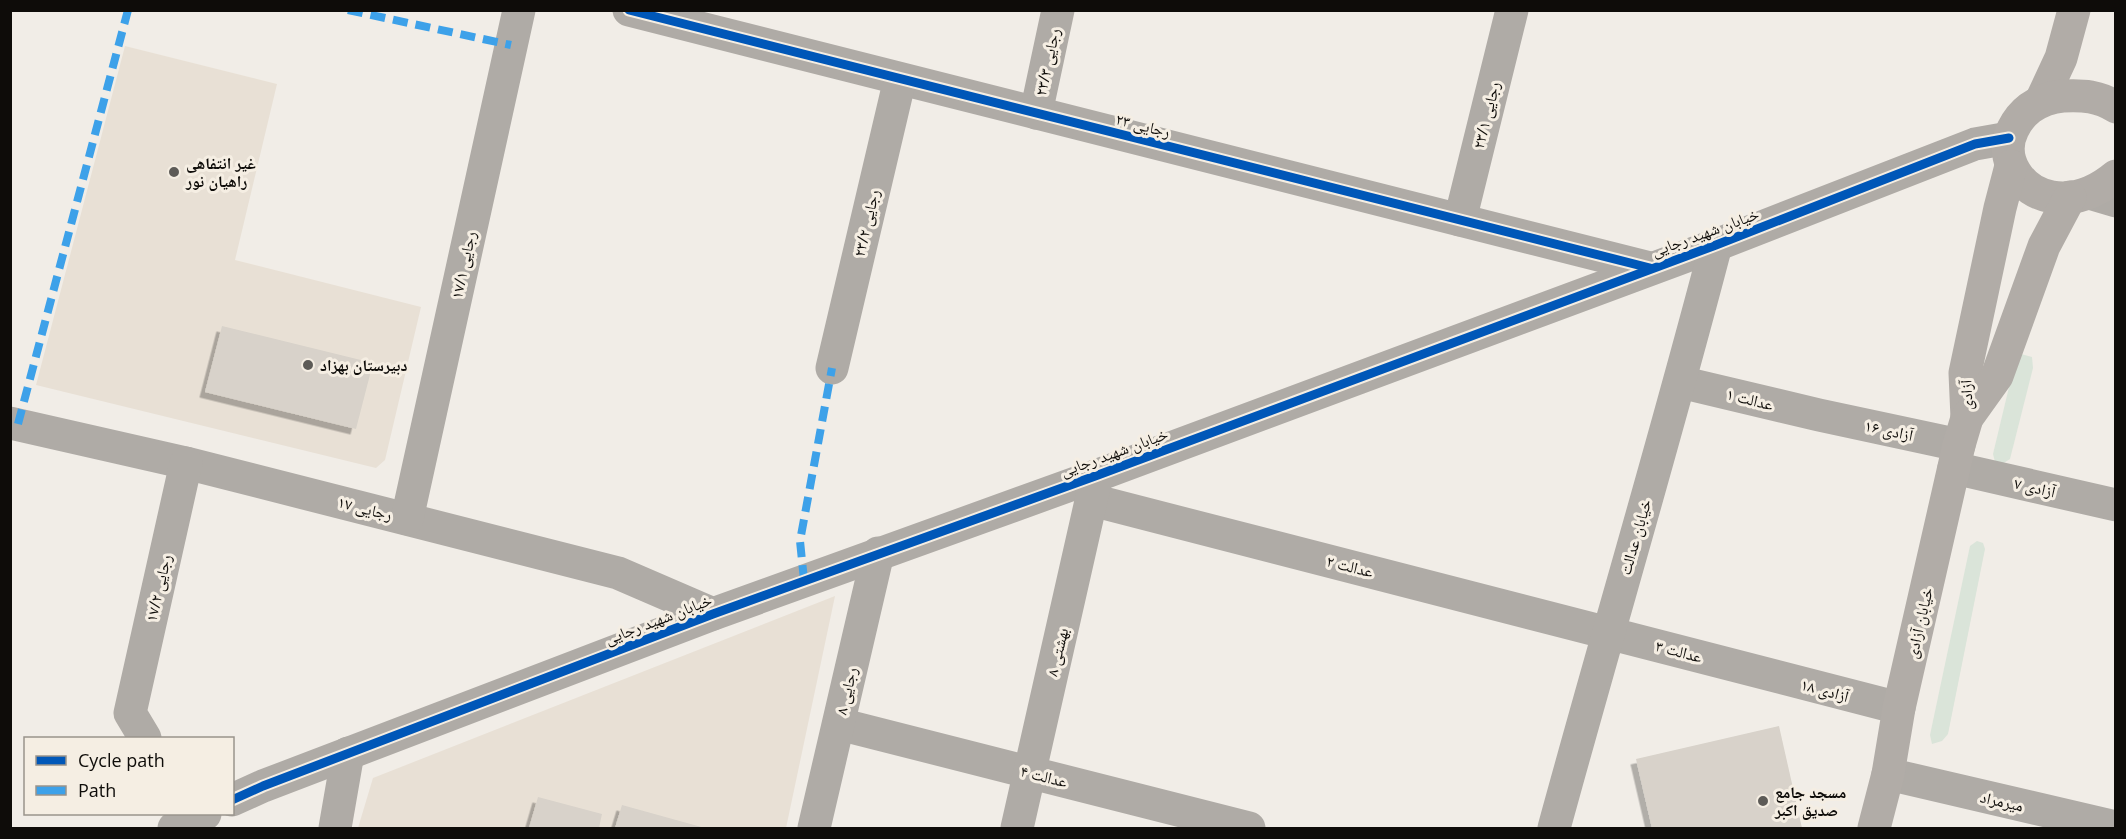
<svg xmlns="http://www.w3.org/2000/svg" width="2126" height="839" viewBox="0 0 2126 839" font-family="'Open Sans','Noto Naskh Arabic',sans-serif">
<defs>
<filter id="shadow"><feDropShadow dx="-5.5" dy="5.5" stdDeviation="0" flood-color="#0004"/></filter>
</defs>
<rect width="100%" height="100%" fill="#f1ede7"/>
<!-- built -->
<g fill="#e8e0d5">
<polygon points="125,46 277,84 235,260 421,307 385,460 376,468 36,385"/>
<polygon points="835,596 786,828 358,828 373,778"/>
</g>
<!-- green -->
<g fill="#dae4d9">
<polygon points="2021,354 2032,357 2033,368 2010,459 2002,464 1995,462 1993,454 2015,362"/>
<polygon points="1977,541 1983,543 1985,549 1948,734 1942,741 1932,744 1930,735 1970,546"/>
</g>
<!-- building -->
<g fill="#d8d2ca" filter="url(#shadow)">
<polygon points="222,326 373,363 356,429 205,392"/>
<polygon points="1779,726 1802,828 1652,828 1636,759"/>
<polygon points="538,797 602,814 599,828 529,828"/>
<polygon points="622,805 705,828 615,828"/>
</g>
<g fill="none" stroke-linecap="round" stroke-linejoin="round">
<!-- minor -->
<g stroke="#afaba6" stroke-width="33">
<polyline points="629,10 1650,268"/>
<polyline points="1036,113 1058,10"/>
<polyline points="2089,193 2116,201"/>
<polyline points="1460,220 1512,10"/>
<polyline points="832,368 900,79"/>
<polyline points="1680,382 1819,415 1959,445"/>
<polyline points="10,423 186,463 618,573 713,614"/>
<polyline points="1954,468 2116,505"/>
<polyline points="1092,500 1899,708"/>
<polyline points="407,519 519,10"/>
<polyline points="839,724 1249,828"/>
<polyline points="145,738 130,713 186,463"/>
<polyline points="1888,774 2116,827"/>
<polyline points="232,800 263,786 713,614 1098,475 1716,245 1975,144 2009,138"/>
<polyline points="174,828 205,814"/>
<polyline points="335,828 348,753"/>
<polyline points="814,828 878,553"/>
<polyline points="1017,828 1096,479"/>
<path d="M1554 828C1607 634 1665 441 1716 245"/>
</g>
<!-- major -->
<g stroke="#b1aca7" stroke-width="33">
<polyline points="2041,101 2061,58 2074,10"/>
<path d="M2116 107C2099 96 2083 95 2063 96 2050 97 2040 101 2030 108 2022 114 2017 121 2013 129 1998 159 2021 192 2052 197 2075 201 2098 191 2116 176"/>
<polyline points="1967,418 1965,373 2000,208 2011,166"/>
<polyline points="1874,828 1888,774 1899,708 1959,445 1967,418 1997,376 2044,246 2070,197"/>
</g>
<!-- quiet -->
<g stroke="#3da1e9" stroke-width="8" stroke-dasharray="15 8" stroke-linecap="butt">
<polyline points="348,10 511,45"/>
<polyline points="18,424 128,10"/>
<polyline points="804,580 800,541 832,368"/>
</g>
<!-- cycleway casing -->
<g stroke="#f5eee3" stroke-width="13">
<g id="cycleway">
<polyline points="629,10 1650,268"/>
<polyline points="232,800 263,786 713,614 1098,475 1716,245 1975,144 2009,138"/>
</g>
</g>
<!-- cycleway -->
<use href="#cycleway" stroke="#0057b8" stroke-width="9"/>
</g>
<!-- markers -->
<g fill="#5d5b57" stroke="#f5eee3" stroke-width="2">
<circle cx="174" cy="172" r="6"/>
<circle cx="308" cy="365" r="6"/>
<circle cx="1763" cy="801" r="6"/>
</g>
<g text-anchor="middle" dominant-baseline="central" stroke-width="6" stroke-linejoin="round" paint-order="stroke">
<!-- street labels -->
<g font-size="16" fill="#0e0c09" stroke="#f5eee3">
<text transform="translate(1047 62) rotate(-78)">رجایی ۲۳/۳</text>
<text transform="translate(1486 115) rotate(-76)">رجایی ۲۳/۱</text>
<text transform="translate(1143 125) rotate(14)">رجایی ۲۳</text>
<text transform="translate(866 223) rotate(-77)">رجایی ۲۳/۲</text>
<text transform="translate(1705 232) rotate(-20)">خیابان شهید رجایی</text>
<text transform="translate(463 265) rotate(-78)">رجایی ۱۷/۱</text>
<text transform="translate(1966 395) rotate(-92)">آزادی</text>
<text transform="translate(1750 399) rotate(14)">عدالت ۱</text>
<text transform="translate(1889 430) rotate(12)">آزادی ۱۶</text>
<text transform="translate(1114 452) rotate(-20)">خیابان شهید رجایی</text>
<text transform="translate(2035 487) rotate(13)">آزادی ۷</text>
<text transform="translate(365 508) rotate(14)">رجایی ۱۷</text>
<text transform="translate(1635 537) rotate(-74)">خیابان عدالت</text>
<text transform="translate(1350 566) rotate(14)">عدالت ۲</text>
<text transform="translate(158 588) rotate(-77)">رجایی ۱۷/۲</text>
<text transform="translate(658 619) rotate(-21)">خیابان شهید رجایی</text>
<text transform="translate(1919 623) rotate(-77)">خیابان آزادی</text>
<text transform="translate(1679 651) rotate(15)">عدالت ۳</text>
<text transform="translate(1057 652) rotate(-77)">بهشتی ۸</text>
<text transform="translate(1825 690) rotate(15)">آزادی ۱۸</text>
<text transform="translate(846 691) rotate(-77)">رجایی ۸</text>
<text transform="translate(1044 776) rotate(14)">عدالت ۴</text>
<text transform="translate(2002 801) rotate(13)">میرمراد</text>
</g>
<!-- poi labels -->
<g font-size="16" font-weight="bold" fill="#0e0c09" stroke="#f5eee3" text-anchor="start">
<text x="186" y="163">غیر انتفاهی<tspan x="186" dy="18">راهیان نور</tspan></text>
<text x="320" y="365">دبیرستان بهزاد</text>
<text x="1775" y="792">مسجد جامع<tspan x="1775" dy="18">صدیق اکبر</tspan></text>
</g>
</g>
<!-- border -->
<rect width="2126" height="839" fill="none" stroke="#0e0c09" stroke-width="24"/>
<!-- legend -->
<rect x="24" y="737" width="210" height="78" fill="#f5eee3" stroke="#99948c" stroke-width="1.5"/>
<rect x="36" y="756" width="30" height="9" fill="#0057b8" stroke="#99948c" stroke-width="1.5"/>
<text x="78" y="767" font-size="18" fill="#0e0c09">Cycle path</text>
<rect x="36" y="786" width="30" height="9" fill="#3da1e9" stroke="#99948c" stroke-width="1.5"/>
<text x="78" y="797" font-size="18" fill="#0e0c09">Path</text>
</svg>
